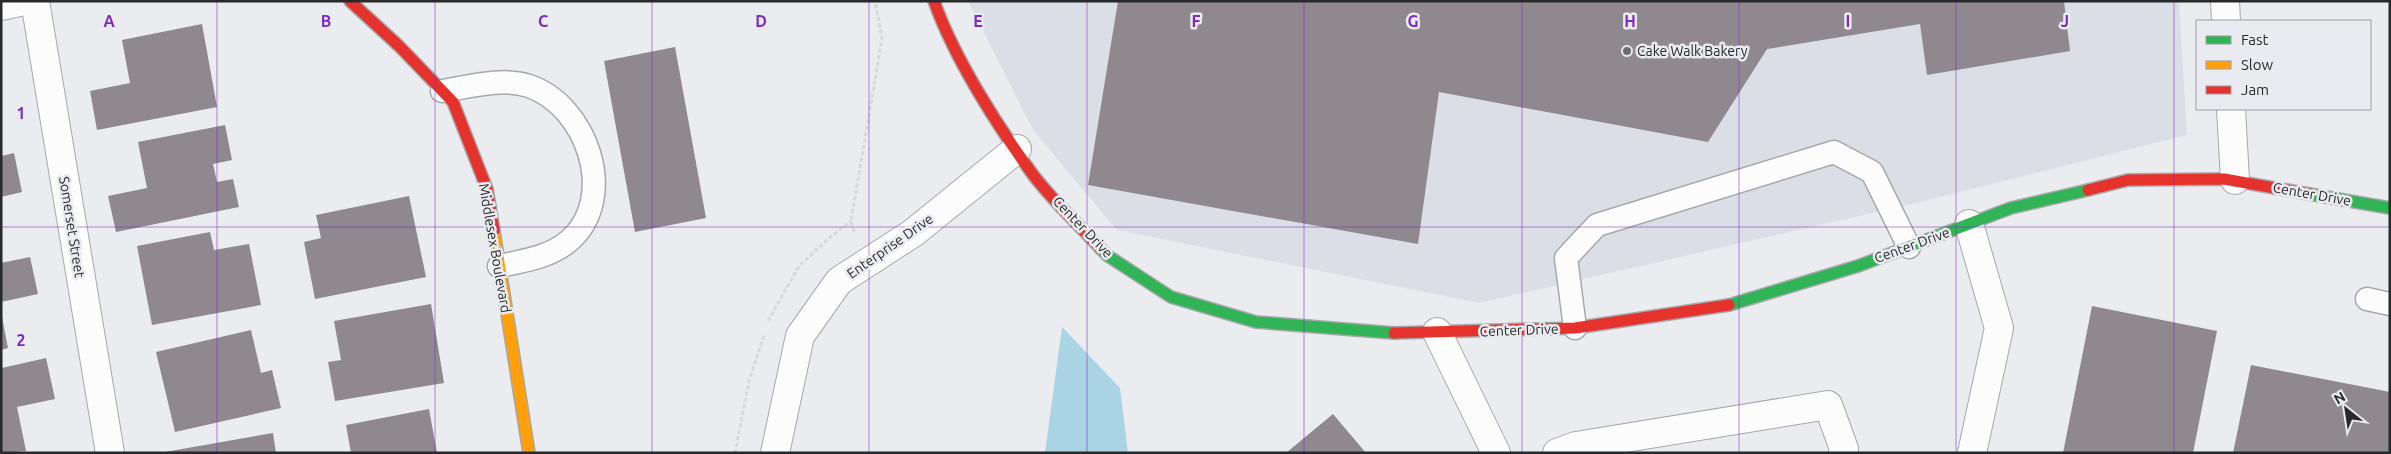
<svg xmlns="http://www.w3.org/2000/svg" width="2391" height="454" viewBox="0 0 2391 454" font-family="Ubuntu,sans-serif">
<rect width="100%" height="100%" fill="#eaecef"/>
<!-- built -->
<polygon fill="#dcdee6" points="968,1 2179,1 2187,135 1916,203 1479,303 1117,230 1033,130"/>
<!-- water -->
<polygon fill="#aad4e3" points="1062,327 1120,388 1128,453 1045,453"/>
<!-- building -->
<g fill="#8f888f">
<polygon points="1118,1 2064,1 2070,51 1927,75 1920,24 1767,49 1708,142 1439,92 1418,244 1088,185"/>
<polygon points="202,24 217,107 97,130 90,91 130,83 122,40"/>
<polygon points="675,47 706,218 635,232 604,61"/>
<polygon points="225,125 232,160 213,164 217,182 233,179 239,207 116,232 108,196 147,188 138,142"/>
<polygon points="14,153 22,192 1,197 1,156"/>
<polygon points="409,196 426,277 315,299 304,242 321,238 316,215"/>
<polygon points="210,232 214,250 249,244 261,305 152,325 137,246"/>
<polygon points="30,257 38,294 1,302 1,263"/>
<polygon points="431,304 444,383 335,401 328,362 341,360 334,321"/>
<polygon points="2092,306 2217,331 2193,453 2063,453"/>
<polygon points="2,317 8,348 1,350 1,318"/>
<polygon points="251,330 261,373 272,370 281,408 175,432 156,352"/>
<polygon points="46,358 55,399 17,407 26,451 1,453 2,368"/>
<polygon points="2251,365 2390,392 2390,453 2233,453"/>
<polygon points="429,409 437,453 351,453 346,425"/>
<polygon points="1333,414 1366,453 1286,453"/>
<polygon points="273,433 276,453 165,453 165,452"/>
</g>
<g fill="none" stroke-linecap="round" stroke-linejoin="round">
<!-- lane casing -->
<g stroke="#a7a8ab" stroke-width="25">
<g id="lane">
<path d="M442 91C468 87 503 77 529 86 586 105 619 196 570 240 551 257 524 261 499 266"/>
<polyline points="2367,299 2390,304"/>
<polyline points="1575,328 1566,258 1597,225 1834,152 1872,172 1909,247"/>
</g>
</g>
<!-- street casing -->
<g stroke="#a7a8ab" stroke-width="30">
<g id="street">
<polyline points="35,1 110,453"/>
<polyline points="2225,1 2226,21"/>
<polyline points="1,6 24,1"/>
<polyline points="2231,109 2235,180"/>
<polyline points="1969,224 1999,328 1972,453"/>
<polyline points="1437,332 1496,453"/>
<polyline points="775,453 800,336 839,281 913,233 1017,149"/>
<polyline points="1557,453 1576,446 1828,405 1844,449 1843,453"/>
</g>
</g>
<!-- fast casing -->
<g stroke="#a7a8ab" stroke-width="14">
<g id="fast">
<polyline points="2309,194 2390,208"/>
<polyline points="1101,249 1108,256 1171,297 1256,322 1394,333"/>
<polyline points="1729,305 1858,266 2011,208 2088,190"/>
</g>
</g>
<!-- slow casing -->
<g stroke="#a7a8ab" stroke-width="14">
<polyline id="slow" points="494,231 529,453"/>
</g>
<!-- jam casing -->
<g stroke="#a7a8ab" stroke-width="14">
<g id="jam">
<polyline points="350,1 399,46 453,102 487,189 494,231"/>
<path d="M934 1C954 58 998 127 1034 176 1054 202 1079 225 1101 249"/>
<polyline points="2088,190 2128,180 2224,179 2309,194"/>
<polyline points="1394,333 1575,328 1729,305"/>
</g>
</g>
<!-- path -->
<g stroke="#d7d8d8" stroke-width="3" stroke-dasharray="4 2.5" stroke-linecap="butt">
<polyline points="854,232 851,221 882,38 875,1"/>
<polyline points="768,321 799,266 828,239 851,221"/>
<polyline points="735,453 749,381 764,335"/>
</g>
<!-- lane -->
<use href="#lane" stroke="#fcfcfd" stroke-width="22"/>
<!-- street -->
<use href="#street" stroke="#fcfcfd" stroke-width="28"/>
<!-- fast -->
<use href="#fast" stroke="#30b455" stroke-width="11"/>
<!-- slow -->
<use href="#slow" stroke="#ff9f0a" stroke-width="11"/>
<!-- jam -->
<use href="#jam" stroke="#e5322d" stroke-width="11"/>
</g>
<!-- grid -->
<path fill="none" stroke="#7b2cbf" stroke-width="1" stroke-opacity="0.55" d="M217 1V453M435 1V453M652 1V453M869 1V453M1087 1V453M1304 1V453M1522 1V453M1739 1V453M1956 1V453M2174 1V453M1 227H2390"/>
<!-- markers -->
<circle fill="#6c6d70" stroke="#e9ebf0" stroke-width="2" cx="1627" cy="51" r="5"/>
<g text-anchor="middle" dominant-baseline="central" stroke-width="5" stroke-linejoin="round" paint-order="stroke">
<!-- poi labels -->
<g font-size="14" fill="#28292b" stroke="#e9ebf0" text-anchor="start">
<text x="1637" y="51">Cake Walk Bakery</text>
</g>
<!-- street labels -->
<g font-size="14" fill="#28292b" stroke="#e9ebf0">
<text transform="translate(2312 194) rotate(10)">Center Drive</text>
<text transform="translate(72 227) rotate(81)">Somerset Street</text>
<text transform="translate(1083 227) rotate(46)">Center Drive</text>
<text transform="translate(1912 245) rotate(-20)">Center Drive</text>
<text transform="translate(890 246) rotate(-35)">Enterprise Drive</text>
<text transform="translate(495 248) rotate(80)">Middlesex Boulevard</text>
<text transform="translate(1519 330) rotate(-2)">Center Drive</text>
</g>
</g>
<g font-size="16" text-anchor="middle" font-weight="bold" fill="#7b2cbf" stroke="#e9ebf0" stroke-width="5" stroke-linejoin="round" paint-order="stroke">
<text x="109" y="27">A</text>
<text x="326" y="27">B</text>
<text x="543" y="27">C</text>
<text x="761" y="27">D</text>
<text x="978" y="27">E</text>
<text x="1196" y="27">F</text>
<text x="1413" y="27">G</text>
<text x="1630" y="27">H</text>
<text x="1848" y="27">I</text>
<text x="2065" y="27">J</text>
<text x="21" y="119">1</text>
<text x="21" y="346">2</text>
</g>
<!-- border -->
<rect width="2391" height="454" fill="none" stroke="#28292b" stroke-width="5"/>
<!-- legend -->
<rect x="2196" y="20" width="175" height="90" fill="#e9ebf0" stroke="#9c9da1"/>
<rect x="2206" y="36" width="25" height="8" fill="#30b455" stroke="#9c9da1"/>
<text x="2241" y="45" font-size="15" fill="#28292b">Fast</text>
<rect x="2206" y="61" width="25" height="8" fill="#ff9f0a" stroke="#9c9da1"/>
<text x="2241" y="70" font-size="15" fill="#28292b">Slow</text>
<rect x="2206" y="86" width="25" height="8" fill="#e5322d" stroke="#9c9da1"/>
<text x="2241" y="95" font-size="15" fill="#28292b">Jam</text>
<!-- north arrow -->
<g transform="translate(2346 409) rotate(330)" stroke="#e9ebf0" stroke-width="4" paint-order="stroke">
<path d="M0-4L9 19L0 12L-9 19Z" fill="#28292b"/>
<text y="-8" font-size="14" font-weight="bold" text-anchor="middle" fill="#28292b">N</text>
</g>
</svg>
